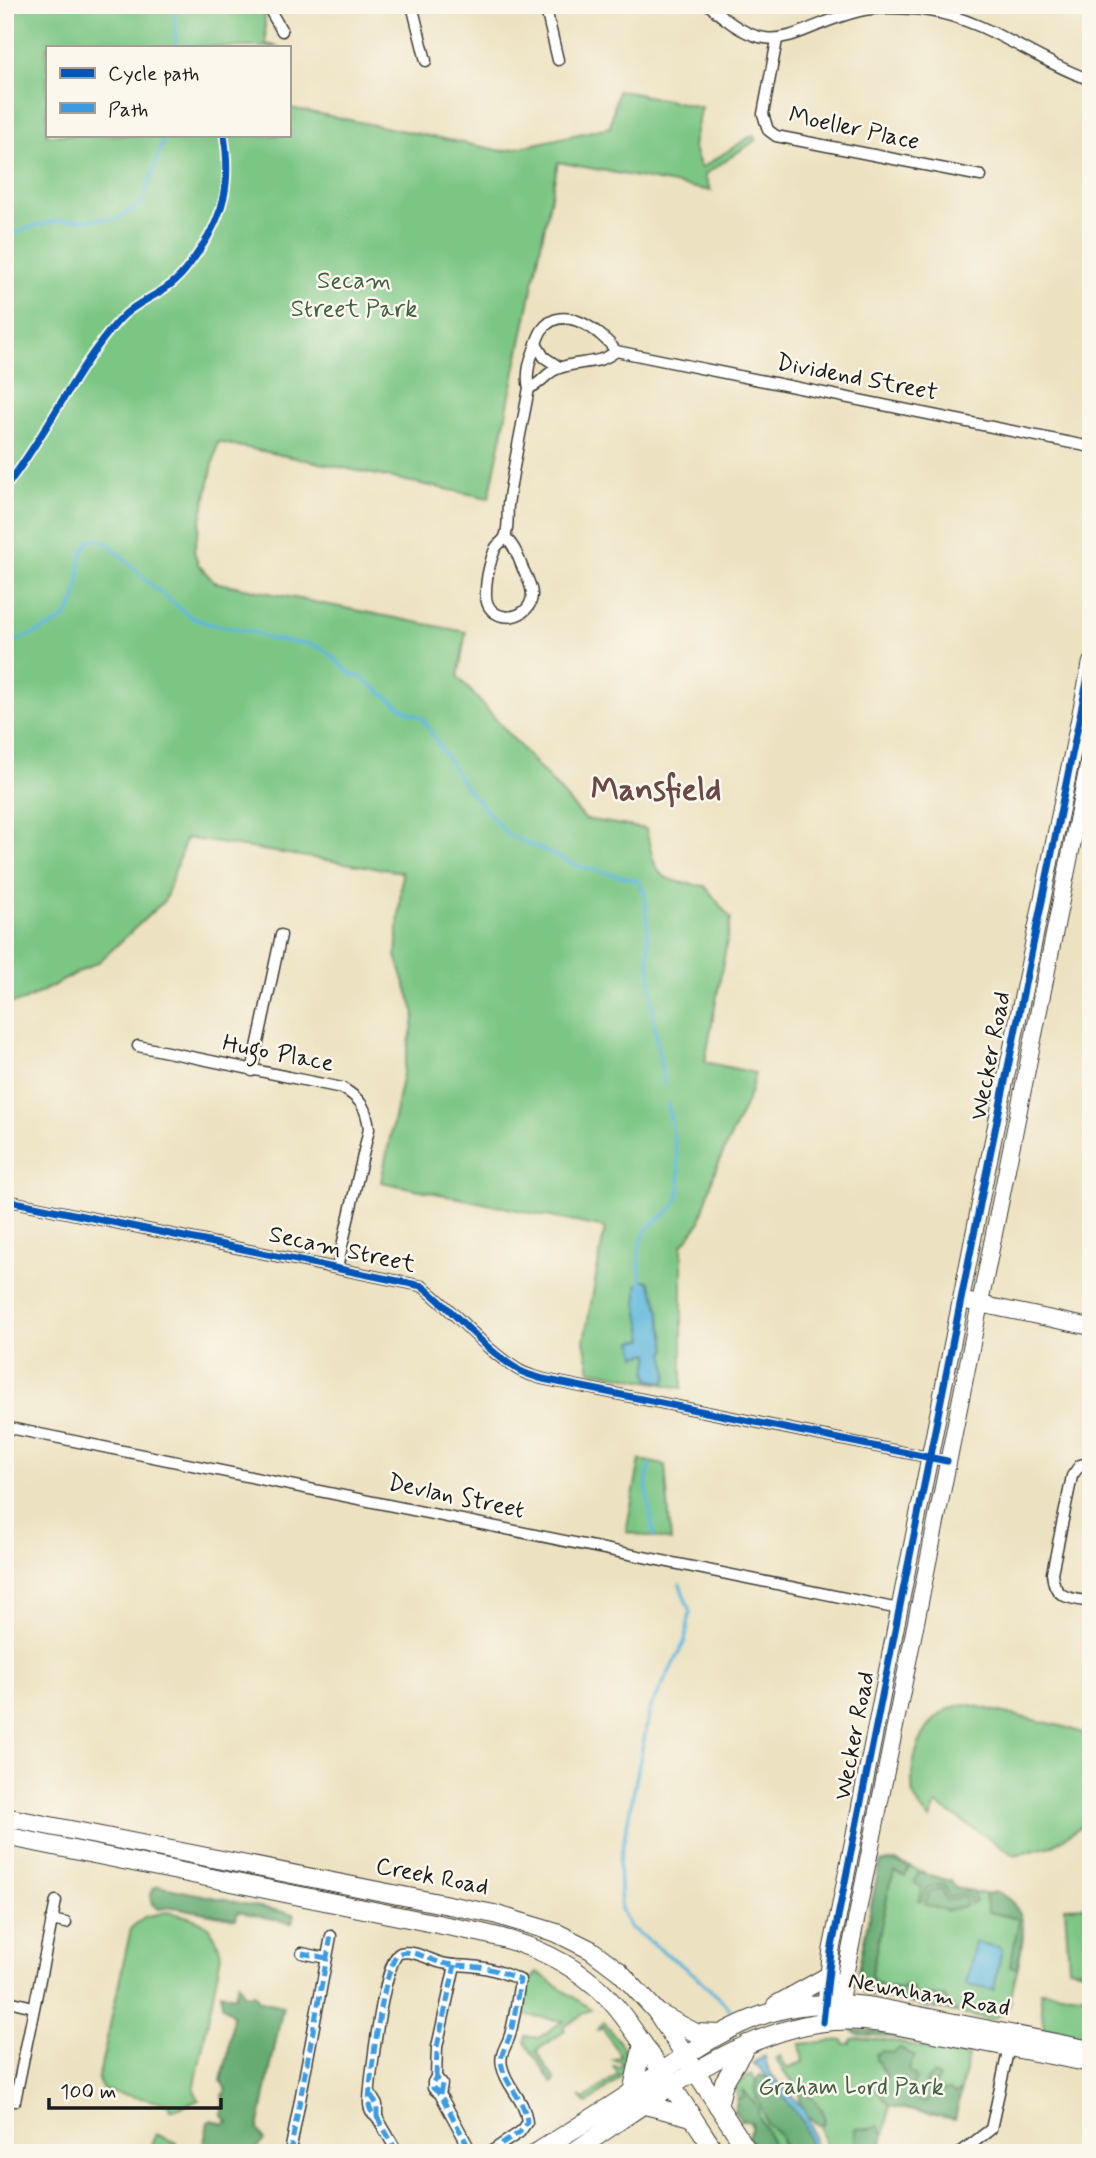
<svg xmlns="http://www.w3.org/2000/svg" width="1096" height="2158" viewBox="0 0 1096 2158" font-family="Mynerve,sans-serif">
<rect width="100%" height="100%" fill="#fbf7ec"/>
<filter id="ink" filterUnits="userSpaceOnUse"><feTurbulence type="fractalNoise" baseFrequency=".0143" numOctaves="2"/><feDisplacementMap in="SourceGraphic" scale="14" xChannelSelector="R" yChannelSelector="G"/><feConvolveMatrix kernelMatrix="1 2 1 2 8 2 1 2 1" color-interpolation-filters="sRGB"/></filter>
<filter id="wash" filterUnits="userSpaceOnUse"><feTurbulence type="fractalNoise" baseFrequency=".00686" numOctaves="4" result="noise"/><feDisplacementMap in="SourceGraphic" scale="28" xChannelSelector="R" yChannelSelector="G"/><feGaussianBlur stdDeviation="1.57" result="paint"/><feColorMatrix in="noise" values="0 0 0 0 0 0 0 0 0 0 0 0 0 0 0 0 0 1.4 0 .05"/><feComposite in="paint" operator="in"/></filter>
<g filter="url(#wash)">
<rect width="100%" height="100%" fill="#ece1c0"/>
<!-- green -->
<g fill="#7cc684" stroke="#4c7150" stroke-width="2">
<path d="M5 5H264L266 44 280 47H47V135H289V104L290 108 503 151 610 127 618 90 701 107 693 146 701 168 753 135 756 140 704 175 711 191 558 162 489 498 218 442 194 551 198 564 214 582 466 632 458 677 585 819 646 829C657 879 655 879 705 886L731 919 705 1062 755 1073 750 1094 715 1171 699 1224 682 1245V1388L590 1370 584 1341 605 1228 381 1182 415 1014 396 956 402 872 186 838 165 900 100 961 24 1001 5 1004Z"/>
<polygon points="640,1460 665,1465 671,1541 626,1532"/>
<path d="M966 1704 1065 1727 1091 1736V1818L1089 1821 1052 1846 1014 1855 936 1804 930 1820C924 1812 914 1802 913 1793 907 1756 927 1709 966 1704Z"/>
<path d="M889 1861H897L928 1875 951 1881 955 1888 985 1894 997 1892C1043 1916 1014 1966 1010 2004 1006 2013 996 2020 986 2019L865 1994 858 1986 857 1976 880 1863Z"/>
<polygon points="1091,1906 1091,1946 1084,1971 1069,1968 1065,1907"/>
<path d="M167 1912C196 1918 215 1921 221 1955L194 2090 199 2100 174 2110H170L169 2104 103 2090 98 2080 131 1928 144 1917Z"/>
<polygon points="537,1972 591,2009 563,2027 565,2031 536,2051 555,2080 552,2083 525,2042 526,2036 538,2038 563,2021 520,2014 523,1991"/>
<polygon points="1040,1991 1091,1996 1091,2040 1044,2032"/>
<path d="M604 2022C614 2035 629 2050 628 2067L615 2082 587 2104 580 2096 585 2099 618 2074 613 2066 621 2067 622 2062 613 2060 621 2056 602 2028 596 2031Z"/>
<polygon points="852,2030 878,2032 974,2049 968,2051 887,2036 856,2034"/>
<path d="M856 2038 886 2040 968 2056 955 2119 890 2106 880 2153H826C823 2134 819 2115 808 2099 798 2084 785 2078 776 2059L780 2056 787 2068 803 2062 800 2044 843 2040 844 2044H849L852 2039Z"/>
<polygon points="752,2074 758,2084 799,2153 765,2153 738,2099 735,2084"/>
<polygon points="156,2134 176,2143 176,2146 184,2150 184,2153 147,2153"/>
</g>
<!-- forest -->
<g fill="#65ab72" stroke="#406447" stroke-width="2">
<path d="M893 1861 909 1867 905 1877 895 1872 890 1883 871 1976C876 1986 889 1987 899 1989L904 1986 913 1988 912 1994 945 1996 956 2013 865 1994 858 1986 857 1976 880 1863Z"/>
<polygon points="919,1872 951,1881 955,1888 973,1891 976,1902 971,1904 967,1892 948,1897 944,1884 926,1889 922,1901 918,1901 922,1888 914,1882"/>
<polygon points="158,1886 294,1914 292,1923 238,1912 236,1919 175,1907 158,1909 152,1904 150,1896 154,1888"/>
<polygon points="942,1888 946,1901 965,1896 967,1905 947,1911 925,1904 929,1892"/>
<path d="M997 1892C1033 1910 1023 1937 1017 1968L1010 1967 1019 1919 988 1912 985 1894Z"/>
<path d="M238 1983 244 1994 251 1995 253 1993 257 1996V2000L283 2006 258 2129 264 2141C253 2148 260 2155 242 2149L237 2153H208L204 2142 208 2122 212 2120 223 2124 228 2122 221 2114 224 2105 222 2096 226 2090 221 2080 228 2055 233 2016 222 2005 221 1993 235 1996Z"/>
<polygon points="900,2048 915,2056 909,2068 910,2073 914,2074 916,2078 911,2092 921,2102 928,2102 926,2081 933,2074 939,2077 934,2087 936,2091 950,2090 955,2094 961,2091 955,2119 890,2106 878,2092 882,2078 887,2077 876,2059 876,2054 882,2051 892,2053"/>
<path d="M760 2075 766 2077C781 2097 819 2125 806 2153H788L787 2147 782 2143 780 2135 767 2124C765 2107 745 2091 760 2075Z"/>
<polygon points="743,2090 757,2106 759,2117 778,2153 765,2153 764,2147 756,2147 747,2137 753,2128 752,2122 741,2120 734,2111 738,2099 743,2097"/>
<path d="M805 2092C814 2099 823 2109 825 2121L823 2125 819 2126C809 2117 797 2108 800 2093Z"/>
<polygon points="879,2126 881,2132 884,2132 880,2153 847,2153 855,2144 855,2128 870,2129"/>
</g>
<!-- water -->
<g fill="#5eb7dc" stroke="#3d6a7c" stroke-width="2">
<polygon points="644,1280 649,1281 657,1300 667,1350 664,1352 668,1375 665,1382 650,1380 647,1373 650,1353 636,1356 633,1341 644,1339 637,1303 637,1285"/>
<polygon points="975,1942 1002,1948 994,1990 966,1985"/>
<path d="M765 2056C767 2080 791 2091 804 2110 812 2122 813 2138 816 2153H809V2139L803 2122 760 2068 753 2063Z"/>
</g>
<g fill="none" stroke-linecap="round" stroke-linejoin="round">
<!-- stream -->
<g stroke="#5eb7dc" stroke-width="3.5">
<polyline points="174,5 176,47"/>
<polyline points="5,238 30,227 62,220 119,219 143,202 165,135"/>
<path d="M5 644C19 640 56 627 65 617 74 609 77 593 79 582 80 566 78 554 90 541L98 539 110 545 151 585 192 618 210 624 254 632 269 639 309 644 325 650 351 674 362 678 405 710 422 718 464 785 507 834 578 866 637 880 645 893 653 1017 664 1084"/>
<path d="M642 1285C639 1267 635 1242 649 1227 658 1218 671 1213 677 1201 686 1181 670 1126 668 1103"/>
<polyline points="650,1465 646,1486 654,1536"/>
<polyline points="680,1585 690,1612 685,1641 650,1709 619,1865 621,1909 630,1927 695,1975 730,2009"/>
</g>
</g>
</g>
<g filter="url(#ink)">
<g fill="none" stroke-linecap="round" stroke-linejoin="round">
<!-- street casing -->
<g stroke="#3b3a35" stroke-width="13">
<g id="street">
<polyline points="270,5 271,12 282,31"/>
<polyline points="412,5 426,61"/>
<polyline points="545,5 558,60"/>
<path d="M709 5C775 67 792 27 860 11 882 6 907 8 929 11 988 20 1035 61 1091 80"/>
<polyline points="777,40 763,114 768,130 776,136 981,176"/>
<polyline points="536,344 544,357 559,367"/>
<path d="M529 388C541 385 545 373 557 369 576 360 599 366 616 351"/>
<path d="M505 537C515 546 518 557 523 569 527 577 532 586 532 595 531 623 483 626 486 591 486 579 490 561 495 549 497 544 503 542 505 537 509 528 507 514 508 505 513 466 522 427 529 388 526 376 529 362 534 350 536 344 538 336 542 330 562 301 602 332 616 351L1091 447"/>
<path d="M138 1046 342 1088C360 1098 367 1108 369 1129L337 1268"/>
<polyline points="252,1071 281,935"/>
<path d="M5 1200 422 1286C455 1311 481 1347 517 1369 524 1374 534 1376 543 1379L947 1461"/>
<polyline points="5,1427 899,1609"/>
<path d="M1091 1462 1080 1465 1072 1476 1052 1573C1054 1599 1069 1598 1091 1602"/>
<polyline points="51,1920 66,1923"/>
<polyline points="302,1953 326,1958"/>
<polyline points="5,2000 33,2007"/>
<polyline points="436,2077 437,2047 455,1965"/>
<polyline points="440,2094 442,2084 436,2077 433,2082 433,2088 440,2094 472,2153"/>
<path d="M371 2095 377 2105V2117C372 2113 369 2110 369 2103 369 2084 384 1957 400 1953 412 1949 430 1960 442 1963 454 1966 467 1965 479 1967 494 1969 507 1974 520 1980 517 1998 515 2017 510 2035 507 2046 499 2053 502 2066 506 2087 525 2099 527 2122L520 2132 489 2153"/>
<polyline points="15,2101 56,1901"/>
<polyline points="377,2117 398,2153"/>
<polyline points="290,2153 331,1936"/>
<polyline points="960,2153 991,2129 1009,2047"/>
</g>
</g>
<!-- secondary casing -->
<g stroke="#3b3a35" stroke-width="18">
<g id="secondary">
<polyline points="970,1302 1091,1327"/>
<polyline points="837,2015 1091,751"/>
<polyline points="824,2016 831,1952 983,1189 1091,662"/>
</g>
</g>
<!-- primary casing -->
<g stroke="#3b3a35" stroke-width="20">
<g id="primary">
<polyline points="5,1817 494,1914 557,1933 591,1950 620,1972 656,2011 749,2153"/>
<path d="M5 1836 482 1933C523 1942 561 1957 593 1984 613 2000 627 2021 641 2041 667 2078 691 2115 716 2153"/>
<polyline points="776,2005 828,1976"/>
<polyline points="658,2013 696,2033 720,2034"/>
<polyline points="632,2092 643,2044"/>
<polyline points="645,2105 692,2117"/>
<polyline points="718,2106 724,2082 747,2044"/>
<path d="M536 2153C569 2132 603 2112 635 2090 719 2033 767 1992 874 2007L1091 2050"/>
<path d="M572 2153C649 2102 741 2028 834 2021 872 2018 909 2028 945 2035 993 2044 1042 2053 1091 2063"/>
</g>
</g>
<!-- street -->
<use href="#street" stroke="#fff" stroke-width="10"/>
<!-- secondary -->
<use href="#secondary" stroke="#fff" stroke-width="16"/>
<!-- primary -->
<use href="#primary" stroke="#fff" stroke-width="18"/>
<!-- quiet -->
<g stroke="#3c9bdf" stroke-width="5" stroke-dasharray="10 5" stroke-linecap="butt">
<polyline points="302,1953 326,1958"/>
<polyline points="436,2077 437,2047 455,1965"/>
<polyline points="440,2094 442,2084 436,2077 433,2082 433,2088 440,2094 472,2153"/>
<path d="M371 2095 377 2105V2117C372 2113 369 2110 369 2103 369 2084 384 1957 400 1953 412 1949 430 1960 442 1963 454 1966 467 1965 479 1967 494 1969 507 1974 520 1980 517 1998 515 2017 510 2035 507 2046 499 2053 502 2066 506 2087 525 2099 527 2122L520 2132 489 2153"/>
<polyline points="377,2117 398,2153"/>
<polyline points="290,2153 331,1936"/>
</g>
<!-- cycleway casing -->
<g stroke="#fbf7ec" stroke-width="11">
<g id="cycleway">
<path d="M5 488C47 435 74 370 119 320 135 302 159 296 176 280 185 272 192 261 199 251 226 212 231 181 224 135"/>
<path d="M5 1200 422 1286C455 1311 481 1347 517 1369 524 1374 534 1376 543 1379L947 1461"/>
<polyline points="823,2022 831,1952 983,1189 1091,662"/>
</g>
</g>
<!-- cycleway -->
<use href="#cycleway" stroke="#0057b8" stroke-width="7"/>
</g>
</g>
<g text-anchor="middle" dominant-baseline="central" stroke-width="5" stroke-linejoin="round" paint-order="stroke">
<!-- street labels -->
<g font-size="24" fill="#1c1c1c" stroke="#fbf7ec">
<text transform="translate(854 129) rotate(12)">Moeller Place</text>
<text transform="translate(857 378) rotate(11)">Dividend Street</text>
<text transform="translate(278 1054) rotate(11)">Hugo Place</text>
<text transform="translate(991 1056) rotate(-79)">Wecker Road</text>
<text transform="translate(342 1250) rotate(12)">Secam Street</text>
<text transform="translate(456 1497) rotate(12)">Devlan Street</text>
<text transform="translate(855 1736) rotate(-79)">Wecker Road</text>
<text transform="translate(432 1877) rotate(11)">Creek Road</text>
<text transform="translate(929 1995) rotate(10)">Newnham Road</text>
</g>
<!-- park labels -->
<g font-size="24" fill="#426046" stroke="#fbf7ec">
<text x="354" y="281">Secam<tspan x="354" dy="28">Street Park</tspan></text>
<text x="851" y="2087">Graham Lord Park</text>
</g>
<!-- district labels -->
<g font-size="32" font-weight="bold" fill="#694847" stroke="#fbf7ec">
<text x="656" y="790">Mansfield</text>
</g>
</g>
<!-- margin -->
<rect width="1096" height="2158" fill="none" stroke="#fbf7ec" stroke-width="28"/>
<!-- legend -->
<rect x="46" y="46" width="245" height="91" fill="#fbf7ec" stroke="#a29f99" stroke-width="2"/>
<rect x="60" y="68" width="35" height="10" fill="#0057b8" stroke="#a29f99" stroke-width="2"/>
<text x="108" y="80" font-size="21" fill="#1c1c1c">Cycle path</text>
<rect x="60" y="103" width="35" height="10" fill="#3c9bdf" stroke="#a29f99" stroke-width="2"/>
<text x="108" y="116" font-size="21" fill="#1c1c1c">Path</text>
<!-- scale -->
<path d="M49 2098v10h172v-10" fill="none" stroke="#1c1c1c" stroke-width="3.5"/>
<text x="60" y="2098" font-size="21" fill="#1c1c1c" stroke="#fbf7ec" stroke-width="5" paint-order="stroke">100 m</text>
</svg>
